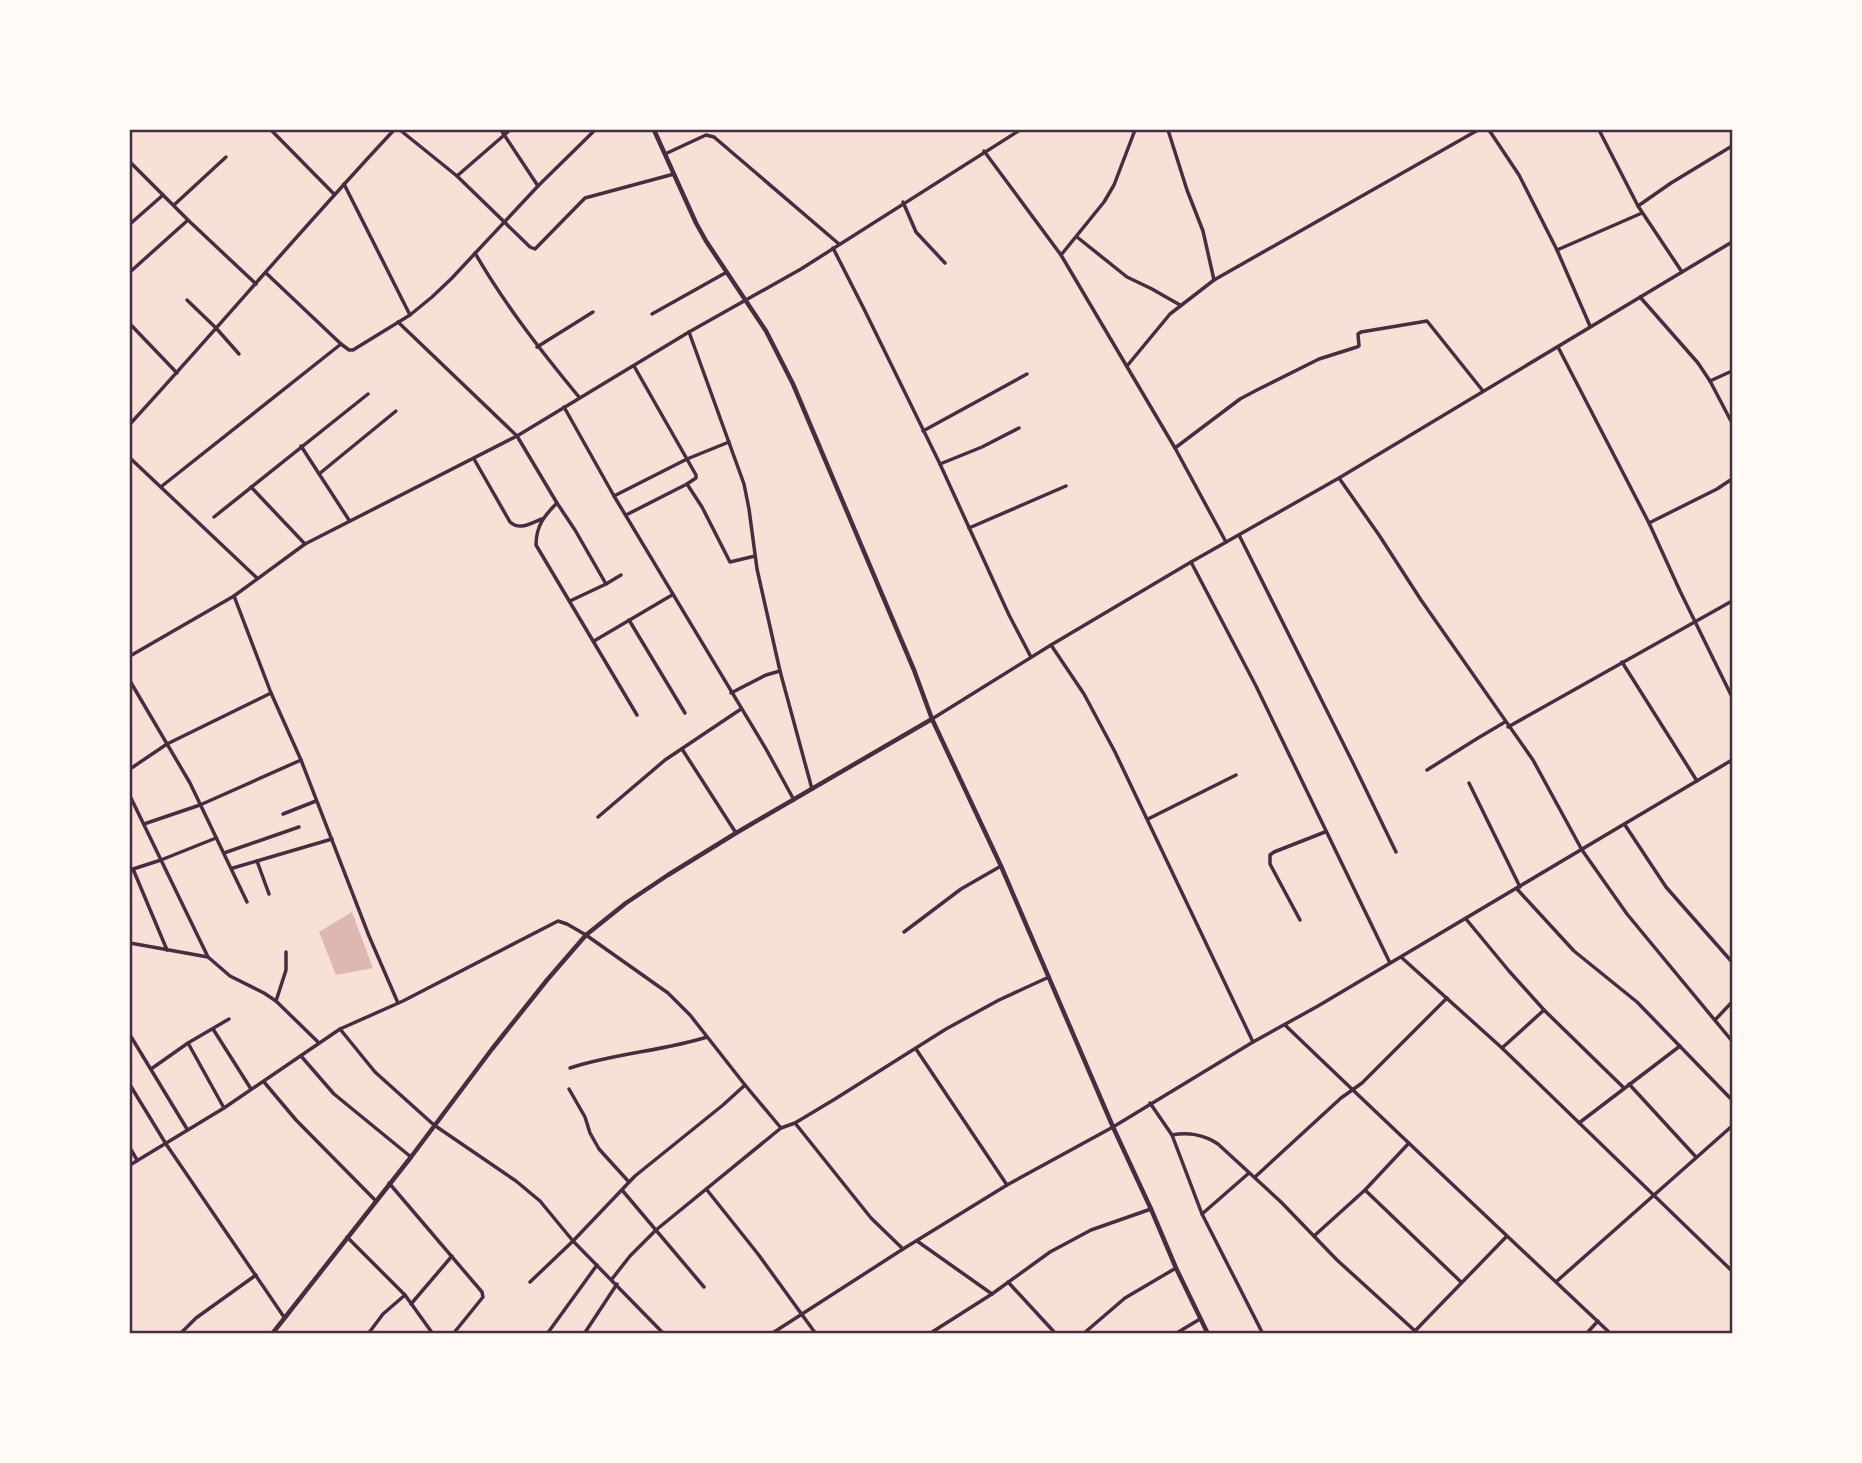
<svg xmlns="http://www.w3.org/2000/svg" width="1862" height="1463" viewBox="0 0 1862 1463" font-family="Overpass,sans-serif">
<rect width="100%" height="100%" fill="#f7e1d7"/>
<!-- water -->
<polygon fill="#dcb8b0" points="352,912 373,968 336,975 319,932"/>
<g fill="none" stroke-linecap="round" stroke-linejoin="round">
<!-- minor -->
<g stroke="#4a2c40" stroke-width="3.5">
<polyline points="271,130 334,194"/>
<polyline points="400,130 457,176 530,247 535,249 585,198 674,174"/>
<polyline points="501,130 538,186"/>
<polyline points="1168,130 1187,190 1203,231 1214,280"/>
<polyline points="1489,130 1519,175 1557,250 1590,326"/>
<polyline points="1599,130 1638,206 1682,272"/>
<polyline points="984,151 1061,255 1175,448 1226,542"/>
<polyline points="665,154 706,135 714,137 839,244"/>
<polyline points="130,162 188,220 256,284"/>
<polyline points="457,176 510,130"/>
<polyline points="344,184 410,315"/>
<polyline points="903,202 916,232 945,263"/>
<polyline points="174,205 226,157"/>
<polyline points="1638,206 1671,183 1732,146"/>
<polyline points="130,224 163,195"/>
<polyline points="1077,237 1127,277 1152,289 1180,305"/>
<polyline points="833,248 864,309 940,464 1009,615 1031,657"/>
<polyline points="1557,250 1642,213"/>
<path d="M475 253C505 305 541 351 579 397"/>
<polyline points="1061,255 1104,202 1114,185 1135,130"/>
<polyline points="130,272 188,220"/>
<polyline points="266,273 341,344 349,350 353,350 410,315 432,297 452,278 538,186 595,130"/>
<polyline points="1640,297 1698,363 1710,381 1732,423"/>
<polyline points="187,300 216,328 239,354"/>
<polyline points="652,314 727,272"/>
<polyline points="398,322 517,436 557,503 575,530 606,584"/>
<polyline points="130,324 177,373"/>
<polyline points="689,332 744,484 749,509 757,569 780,671 812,789"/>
<polyline points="537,347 593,312"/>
<polyline points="1558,347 1649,523 1680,591 1732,697"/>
<polyline points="1127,366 1170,314 1214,280 1478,130"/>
<polyline points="1710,381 1732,371"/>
<polyline points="564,407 614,496 766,749 794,800"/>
<path d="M130 424C219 327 304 226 394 130"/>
<polyline points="923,431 1027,374"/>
<polyline points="301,446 349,520"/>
<polyline points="1175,448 1240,399 1255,391 1319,359 1357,347 1359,346 1358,334 1361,332 1427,321 1483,391"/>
<polyline points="130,458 257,578"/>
<path d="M474 459 510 522C520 531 530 523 542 519"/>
<polyline points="940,464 982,447 1019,428"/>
<polyline points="319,474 396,411"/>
<polyline points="1339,478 1379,535 1421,600 1533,760 1582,850 1627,914 1732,1041"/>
<polyline points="687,484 702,507 730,562 755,556"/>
<polyline points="162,486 341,344"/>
<polyline points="251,487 305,544"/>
<polyline points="614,496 687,459 729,442"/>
<path d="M557 503C544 516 536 526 536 545L637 715"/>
<polyline points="626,515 687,484 696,478 696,475 634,366"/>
<polyline points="214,517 368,394"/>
<polyline points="1649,523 1717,489 1732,479"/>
<polyline points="969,528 1066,486"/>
<polyline points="1239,535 1353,763 1396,852"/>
<polyline points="1191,562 1256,686 1390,963"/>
<polyline points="234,596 271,693 301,760 369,936 398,1003"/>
<polyline points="570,601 606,584 621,575"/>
<polyline points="629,620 685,713"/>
<polyline points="594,641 672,595"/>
<polyline points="1051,645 1084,694 1115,752 1253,1042"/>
<polyline points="130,656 234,596 305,544 517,436 689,332 801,269 1020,130"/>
<polyline points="1622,662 1697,781"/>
<polyline points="130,681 190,783 247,902"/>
<polyline points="731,693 766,675 780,671"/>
<polyline points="932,719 1051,645 1191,562 1339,478 1732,242"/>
<polyline points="1508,727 1732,601"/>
<polyline points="682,749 736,833"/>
<polyline points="130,769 167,744 271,693"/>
<polyline points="1427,770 1478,738 1505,722"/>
<polyline points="1469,783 1520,887"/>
<polyline points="130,796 208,957"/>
<polyline points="283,814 316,801"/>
<polyline points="598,817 665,760 741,709"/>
<polyline points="1148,819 1236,775"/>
<polyline points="144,824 200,805 301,760"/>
<polyline points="1625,825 1666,887 1732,962"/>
<polyline points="224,853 299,827"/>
<polyline points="257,861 269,894"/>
<polyline points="233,868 332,839"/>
<polyline points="133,869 167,950"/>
<polyline points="130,870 161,860 216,838"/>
<polyline points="1517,889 1574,951 1637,1002 1732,1100"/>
<polyline points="1466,919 1509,971 1544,1010 1624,1088"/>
<polyline points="1300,920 1270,864 1270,855 1274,852 1325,832"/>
<polyline points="904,932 961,889 1001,866"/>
<polyline points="130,943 208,957 230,976 264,993 276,1001 319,1043"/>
<polyline points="1401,957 1502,1048 1732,1271"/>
<polyline points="276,1001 286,970 286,952"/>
<polyline points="1715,1020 1732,1002"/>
<path d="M1285 1025C1393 1129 1502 1231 1611 1334"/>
<polyline points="213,1029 251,1089"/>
<polyline points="340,1029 375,1072 434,1125 516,1181 540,1201 573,1241 664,1334"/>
<polyline points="130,1035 187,1129"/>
<polyline points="188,1043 224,1108"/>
<polyline points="1502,1048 1544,1010"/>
<polyline points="916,1049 1007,1185"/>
<polyline points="301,1056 334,1094 411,1157"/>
<path d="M570 1068C616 1053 663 1051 707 1037"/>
<polyline points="151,1069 188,1043 229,1019"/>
<polyline points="264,1082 296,1120 375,1200"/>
<polyline points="1629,1084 1696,1157"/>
<polyline points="130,1085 166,1144 284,1317"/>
<polyline points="569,1089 585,1117 590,1133 599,1149 629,1182"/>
<polyline points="1150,1103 1172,1135 1202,1214 1263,1334"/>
<polyline points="795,1123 871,1218 903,1249"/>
<polyline points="1579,1123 1680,1046"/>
<path d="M1172 1135C1188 1132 1205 1135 1218 1144L1281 1202 1337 1260 1414 1330"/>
<polyline points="130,1148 137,1160"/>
<polyline points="130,1165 224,1108 340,1029 403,1001 558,921 567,924 586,935 668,993 690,1015 745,1085 781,1128"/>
<polyline points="1255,1177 1341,1098 1362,1083 1447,998"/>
<polyline points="389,1183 482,1292 483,1297 453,1334"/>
<polyline points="622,1190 704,1287"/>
<polyline points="707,1190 758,1254 816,1334"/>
<polyline points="1365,1190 1461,1282"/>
<polyline points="1202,1214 1249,1173"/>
<polyline points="1314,1236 1365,1190 1409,1143"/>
<polyline points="347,1237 405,1295 433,1334"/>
<polyline points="917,1241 992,1294"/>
<polyline points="612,1279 630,1256 656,1230 781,1128 795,1123 835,1099 946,1029 999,1000 1049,977"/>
<polyline points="1557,1281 1732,1126"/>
<polyline points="530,1282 573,1241 635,1176 723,1105 745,1085"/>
<polyline points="1008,1282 1056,1334"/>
<polyline points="411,1304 452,1256"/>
<polyline points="180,1334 196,1318 256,1275"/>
<polyline points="368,1334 383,1314 405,1295"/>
<polyline points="547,1334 597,1265"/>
<polyline points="584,1334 617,1284"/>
<polyline points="771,1334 903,1249 1007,1185 1113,1127 1253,1042 1318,1006 1732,760"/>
<polyline points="929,1334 992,1294 1050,1252 1091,1230 1151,1209"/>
<polyline points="1083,1334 1125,1298 1176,1268"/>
<polyline points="1175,1334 1200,1319"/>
<polyline points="1412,1334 1506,1237"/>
<polyline points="1586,1334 1598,1321"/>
</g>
<!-- tertiary -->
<g stroke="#4a2c40" stroke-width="4.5">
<polyline points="654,130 696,223 706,241 766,331 793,384 914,670 932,719 1001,866 1113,1127 1151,1209 1176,1268 1208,1334"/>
<polyline points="272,1334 411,1157 492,1049 547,980 586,935 626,903 668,875 736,833 932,719"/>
</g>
</g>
<!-- border -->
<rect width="1862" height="1463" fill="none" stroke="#fffaf5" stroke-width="262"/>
<rect x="131" y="131" width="1600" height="1201" fill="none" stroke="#4a2c40" stroke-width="2.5"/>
</svg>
